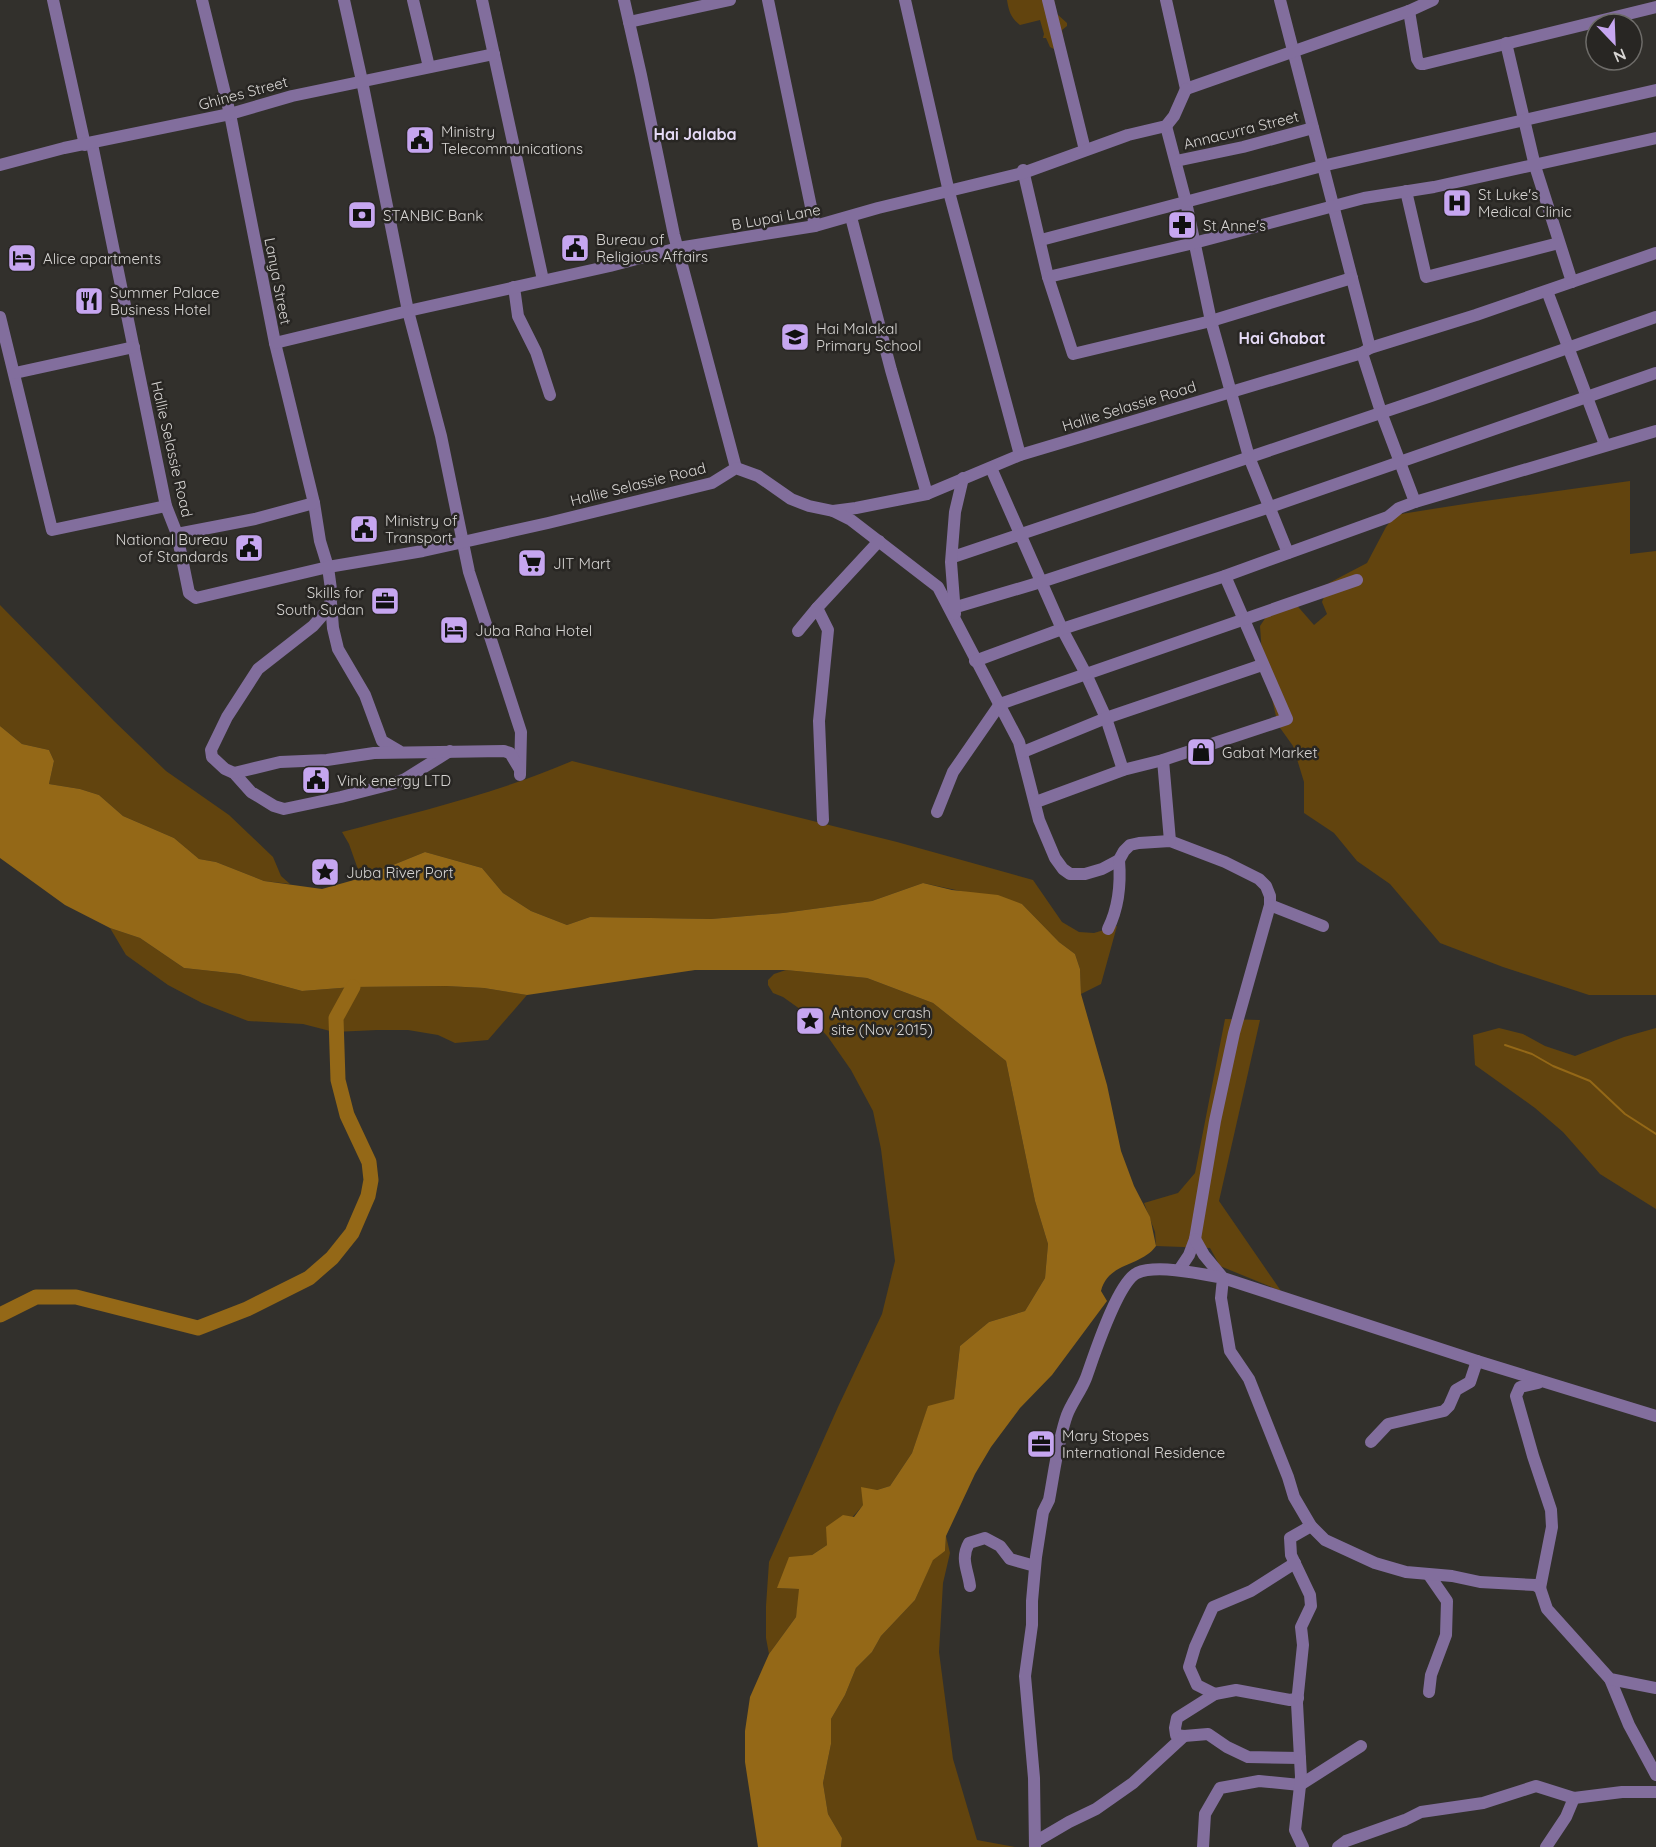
<svg xmlns="http://www.w3.org/2000/svg" width="1656" height="1847" viewBox="0 0 1656 1847" font-family="Quicksand,sans-serif">
<rect width="100%" height="100%" fill="#32302c"/>
<!-- green -->
<g fill="#62440e">
<path d="M1007 0H1054L1057 14 1067 23V26L1062 30 1064 43 1058 51 1050 47 1046 38H1043L1044 34 1040 20 1020 25C1011 18 1009 12 1007 0Z"/>
<path d="M1630 481V554L1656 551V995H1589L1503 967 1440 943 1390 884 1357 861 1334 833 1304 813V782L1293 746 1278 725 1262 655 1260 626 1272 608 1293 601 1314 625 1327 614 1322 602 1329 583 1367 563 1386 527 1395 515C1473 502 1552 492 1630 481Z"/>
<polygon points="0,605 114,721 166,771 229,815 273,857 281,876 290,884 264,881 216,862 199,859 174,838 123,816 99,795 80,789 49,784 54,761 49,750 22,744 0,726"/>
<path d="M572 761 897 842 1033 880 1062 922 1079 932 1094 933 1117 926 1101 984 1081 994 1080 969 1075 954 1059 942 1022 904 923 883 872 901 783 913 711 919 590 917 567 925 531 911 503 893 482 868 425 852 361 878 349 844 342 832C421 811 498 793 572 761Z"/>
<polygon points="110,928 140,938 184,968 239,974 302,991 353,987 446,986 484,988 527,995 488,1040 455,1043 438,1035 408,1030 377,1030 334,1032 303,1024 248,1021 202,1003 168,985 126,955"/>
<polygon points="786,970 867,978 933,1003 1006,1061 1035,1201 1048,1244 1045,1278 1025,1311 989,1322 960,1346 954,1399 928,1407 912,1453 890,1486 877,1490 827,1545 812,1555 778,1588 800,1589 796,1617 769,1654 766,1638 766,1606 769,1562 838,1407 882,1314 895,1261 881,1149 873,1111 851,1070 828,1037 807,1014 783,997 773,993 768,985 768,980 774,974"/>
<polygon points="1225,1019 1260,1020 1219,1201 1281,1291 1220,1266 1210,1248 1156,1246 1155,1232 1144,1203 1178,1193 1195,1173"/>
<polygon points="1499,1028 1523,1034 1545,1046 1575,1056 1624,1037 1656,1028 1656,1209 1600,1174 1563,1132 1535,1108 1475,1065 1473,1035"/>
<polygon points="946,1536 950,1553 943,1583 939,1652 953,1759 977,1840 1015,1847 841,1847 842,1838 828,1814 823,1783 831,1744 831,1719 845,1695 856,1668 872,1652 881,1636 915,1600 933,1559 945,1551"/>
</g>
<!-- water -->
<path fill="#946817" d="M0 726 22 744 49 750 54 761 49 784 80 789 99 795 123 816 174 838 199 859 216 862 264 881 322 889 361 878 425 852 482 868 503 893 531 911 567 925 590 917 711 919 783 913 872 901 923 883 952 890 998 895 1022 904 1059 942 1075 954 1080 969 1081 994 1107 1085 1121 1151 1134 1186 1150 1217 1156 1246C1141 1267 1108 1262 1101 1291L1107 1301 1052 1375 1020 1408 991 1447 975 1474 946 1536 945 1551 933 1560 915 1600 881 1636 872 1652 856 1668 845 1695 831 1719V1744L823 1783 828 1814 842 1838 841 1847H758L745 1762V1731L750 1697 769 1654 796 1617 799 1589 777 1588 789 1557 812 1555 827 1545 826 1527 843 1515 854 1517 863 1505 861 1487 877 1490 890 1486 912 1453 928 1406 954 1399 960 1346 989 1322 1025 1311 1045 1278 1048 1244 1035 1201 1006 1061 933 1003 867 978 786 970H695L527 995 484 988 446 986 353 987 302 991 239 974 184 968 140 938 110 928 65 905 0 858Z"/>
<g fill="none" stroke-linecap="round" stroke-linejoin="round">
<!-- stream -->
<polyline stroke="#946817" stroke-width="2" points="1505,1045 1532,1054 1553,1066 1590,1081 1625,1114 1656,1134"/>
<!-- river -->
<polyline stroke="#946817" stroke-width="15" points="0,1315 36,1297 76,1297 198,1328 247,1309 309,1278 332,1258 352,1233 368,1196 371,1180 369,1162 347,1115 338,1080 336,1018 353,987"/>
<!-- minor -->
<g stroke="#826e9d" stroke-width="12">
<polyline points="53,0 85,145"/>
<polyline points="202,0 230,114 275,343 314,503 320,541 328,567 332,597 328,609 313,626 258,669 227,717 211,750 212,757 225,769 234,773 251,792 274,806 284,809 341,797 392,784 405,779 450,751"/>
<polyline points="344,0 362,81 408,311 441,436 469,572 521,732 520,775"/>
<polyline points="413,0 429,67"/>
<polyline points="482,0 543,280"/>
<polyline points="624,0 641,75 674,235 736,468"/>
<polyline points="768,0 815,226"/>
<polyline points="905,0 949,192 1020,455"/>
<polyline points="1048,0 1085,150"/>
<polyline points="1166,0 1186,89"/>
<polyline points="1280,0 1370,348"/>
<polyline points="1409,11 1417,59 1420,64 1424,64 1656,7"/>
<polyline points="629,22 730,0"/>
<polyline points="1506,43 1535,166 1572,282"/>
<polyline points="1186,89 1409,11 1433,0"/>
<polyline points="1166,126 1186,202 1211,321 1249,457 1288,553"/>
<polyline points="92,144 166,506 177,534 189,593 196,598 328,567 423,551 548,523 712,483 736,468 758,476 791,499 809,506 833,511 856,508 927,494 1020,455 1362,353 1370,348 1476,315 1656,253"/>
<polyline points="1176,161 1243,147 1313,128"/>
<polyline points="0,165 64,148 230,114 292,96 494,54"/>
<polyline points="1023,173 1023,170 1048,277 1073,354 1211,321 1352,278"/>
<polyline points="1406,191 1426,277 1559,243"/>
<polyline points="851,217 891,370 927,494"/>
<polyline points="1041,240 1322,166 1656,90"/>
<polyline points="1048,277 1194,243 1364,198 1434,187 1656,138"/>
<polyline points="514,287 518,316 536,352 550,395"/>
<polyline points="1547,291 1605,445"/>
<polyline points="0,317 52,530 166,506"/>
<polyline points="275,343 408,311 610,266 678,248 815,226 878,208 1023,173 1128,135 1166,126 1174,116 1186,89"/>
<polyline points="1362,353 1381,412 1415,502"/>
<polyline points="15,373 134,347"/>
<polyline points="991,468 1062,629 1086,674 1106,718 1123,770"/>
<polyline points="833,511 851,520 938,587 1019,742 1039,820 1055,858 1063,869 1070,874 1085,874 1102,869 1119,860 1124,851 1130,845 1139,843 1170,841 1225,862 1259,879 1266,886 1270,896 1270,905 1234,1033 1215,1121 1195,1239 1189,1255 1179,1270"/>
<polyline points="177,534 255,519 314,503"/>
<polyline points="953,557 1431,396 1656,317"/>
<polyline points="331,603 333,628 338,649 365,695 382,741 399,751"/>
<polyline points="817,608 879,541"/>
<polyline points="953,608 1041,582 1270,507 1656,373"/>
<polyline points="955,614 951,562 955,512 963,478"/>
<polyline points="798,631 817,608 828,630 819,721 823,820"/>
<polyline points="975,661 1062,629 1225,576 1388,517 1399,508 1415,502 1656,431"/>
<polyline points="1023,752 1106,718 1262,665"/>
<polyline points="1163,760 1170,841"/>
<polyline points="234,773 280,762 327,760 374,753 504,751 510,753 519,768"/>
<polyline points="1036,802 1123,770 1163,760 1287,719 1225,576"/>
<polyline points="937,812 953,772 1000,704 1357,580"/>
<polyline points="1270,905 1323,926"/>
<path d="M1108 929C1119 907 1121 884 1119 860"/>
<polyline points="1195,1239 1204,1255 1223,1278 1477,1361 1656,1416"/>
<polyline points="1538,1383 1520,1387 1516,1396 1533,1456 1551,1510 1552,1527 1540,1588"/>
<polyline points="1371,1442 1388,1424 1444,1411 1449,1406 1456,1390 1470,1382 1477,1361"/>
<path d="M970 1586C968 1570 960 1559 969 1543L985 1538 1000 1546 1010 1559 1035 1566"/>
<polyline points="1610,1679 1629,1725 1656,1775"/>
<polyline points="1429,1692 1431,1675 1446,1635 1447,1601 1429,1575"/>
<polyline points="1215,1694 1197,1685 1189,1667 1195,1647 1213,1607 1251,1591 1295,1563"/>
<polyline points="1298,1698 1290,1700 1236,1690 1215,1694 1177,1718 1175,1728 1176,1735 1184,1736 1208,1734 1227,1747 1248,1757 1300,1758"/>
<polyline points="1035,1842 1069,1822 1096,1809 1133,1783 1184,1736"/>
<path d="M1035 1847 1034 1778 1025 1676 1032 1625V1601L1036 1557 1043 1512 1049 1500C1054 1474 1058 1440 1067 1415 1072 1402 1081 1391 1086 1378 1094 1356 1117 1283 1137 1273 1157 1264 1202 1274 1223 1278L1221 1298 1230 1351 1249 1379 1288 1477 1294 1497 1311 1526 1325 1540 1375 1563 1406 1572 1452 1576 1480 1582 1535 1585 1540 1588 1547 1609 1610 1679 1656 1688"/>
<polyline points="1203,1847 1205,1814 1220,1788 1259,1781 1300,1785 1361,1746"/>
<polyline points="1303,1847 1295,1830 1301,1777 1297,1703 1303,1645 1301,1627 1311,1606 1310,1595 1291,1555 1290,1538 1311,1526"/>
<polyline points="1338,1847 1346,1841 1405,1820 1421,1812 1483,1803 1536,1786 1574,1798 1622,1792 1656,1792"/>
<polyline points="1546,1847 1566,1817 1574,1798"/>
</g>
</g>
<!-- icons -->
<defs>
<g id="civic-square" transform="scale(1.5)"><rect x="-9" y="-9" width="18" height="18" rx="4" fill="#c6a6f0" stroke="#282623"/><path d="M-.6-6.5H3V-4.5H.6V-3L4-1V1h2V6H-6V1h2V-1L-.6-3ZM-1.2 2.5V6h2.4V2.5Z" fill="#111"/></g>
<g id="hospital-square" transform="scale(1.5)"><rect x="-9" y="-9" width="18" height="18" rx="4" fill="#c6a6f0" stroke="#282623"/><path d="M-5-5h3v3.5h4V-5h3V5h-3V1.5h-4V5h-3Z" fill="#111"/></g>
<g id="bank-square" transform="scale(1.5)"><rect x="-9" y="-9" width="18" height="18" rx="4" fill="#c6a6f0" stroke="#282623"/><path d="M-6-4H6V4H-6ZM0-2.3a2.3 2.3 0 1 0 0 4.6a2.3 2.3 0 1 0 0-4.6Z" fill="#111"/></g>
<g id="pharmacy-square" transform="scale(1.5)"><rect x="-9" y="-9" width="18" height="18" rx="4" fill="#c6a6f0" stroke="#282623"/><path d="M-2-6h4v4h4v4h-4v4h-4v-4h-4v-4h4Z" fill="#111"/></g>
<g id="hotel-square" transform="scale(1.5)"><rect x="-9" y="-9" width="18" height="18" rx="4" fill="#c6a6f0" stroke="#282623"/><path d="M-6-4.5h1.5V1H6V5H4.5V3h-9V5H-6ZM-4 0a1.8 1.8 0 1 1 3.6 0ZM.5 0V-2.5h3Q6-2.5 6 0Z" fill="#111"/></g>
<g id="restaurant-square" transform="scale(1.5)"><rect x="-9" y="-9" width="18" height="18" rx="4" fill="#c6a6f0" stroke="#282623"/><path d="M-5-6h1v4h1v-4h1v4h1v-4h1v5L-1.5 .5V6h-2V.5L-5-1ZM5-6V6H3V1.5H1.5Q1.5-4 5-6Z" fill="#111"/></g>
<g id="school-square" transform="scale(1.5)"><rect x="-9" y="-9" width="18" height="18" rx="4" fill="#c6a6f0" stroke="#282623"/><path d="M0-5L7-2L0 1L-7-2ZM-4 1L0 2.5L4 1V4Q0 6-4 4Z" fill="#111"/></g>
<g id="supermarket-square" transform="scale(1.5)"><rect x="-9" y="-9" width="18" height="18" rx="4" fill="#c6a6f0" stroke="#282623"/><path d="M-6-5.5h2.5l.6 2H6L4.5 2H-2.5L-4.4-4H-6ZM-1.5 3.2a1.3 1.3 0 1 0 .1 0ZM3 3.2a1.3 1.3 0 1 0 .1 0Z" fill="#111"/></g>
<g id="office-square" transform="scale(1.5)"><rect x="-9" y="-9" width="18" height="18" rx="4" fill="#c6a6f0" stroke="#282623"/><path d="M-6-3h4V-5.5h4V-3h4V5H-6ZM-1-4.5V-3h2v-1.5ZM-6 0V1H6V0Z" fill="#111"/></g>
<g id="shop-square" transform="scale(1.5)"><rect x="-9" y="-9" width="18" height="18" rx="4" fill="#c6a6f0" stroke="#282623"/><path d="M-5-2.5h2.3a2.7 3.5 0 0 1 5.4 0H5L5.5 6h-11ZM-1.5-2.5h3a1.5 2.3 0 0 0-3 0Z" fill="#111"/></g>
<g id="sight-square" transform="scale(1.5)"><rect x="-9" y="-9" width="18" height="18" rx="4" fill="#c6a6f0" stroke="#282623"/><path d="M0-6L1.8-2.2L6-1.7L2.9 1.2L3.7 5.4L0 3.3L-3.7 5.4L-2.9 1.2L-6-1.7L-1.8-2.2Z" fill="#111"/></g>
</defs>
<g fill-rule="evenodd">
<use href="#civic-square" x="420" y="140"/>
<use href="#hospital-square" x="1457" y="203"/>
<use href="#bank-square" x="362" y="215"/>
<use href="#pharmacy-square" x="1182" y="225"/>
<use href="#civic-square" x="575" y="248"/>
<use href="#hotel-square" x="22" y="258"/>
<use href="#restaurant-square" x="89" y="301"/>
<use href="#school-square" x="795" y="337"/>
<use href="#civic-square" x="364" y="529"/>
<use href="#civic-square" x="249" y="548"/>
<use href="#supermarket-square" x="532" y="563"/>
<use href="#office-square" x="385" y="601"/>
<use href="#hotel-square" x="454" y="630"/>
<use href="#shop-square" x="1201" y="752"/>
<use href="#civic-square" x="316" y="780"/>
<use href="#sight-square" x="325" y="872"/>
<use href="#sight-square" x="810" y="1021"/>
<use href="#office-square" x="1041" y="1444"/>
</g>
<g text-anchor="middle" dominant-baseline="central" stroke-width="5" stroke-linejoin="round" paint-order="stroke">
<!-- street labels -->
<g font-size="15" fill="#d7d5d3" stroke="#282623">
<text transform="translate(243 93) rotate(-15)">Ghines Street</text>
<text transform="translate(1241 130) rotate(-14)">Annacurra Street</text>
<text transform="translate(776 217) rotate(-10)">B Lupai Lane</text>
<text transform="translate(278 281) rotate(79)">Lanya Street</text>
<text transform="translate(1129 406) rotate(-17)">Hallie Selassie Road</text>
<text transform="translate(172 449) rotate(77)">Hallie Selassie Road</text>
<text transform="translate(638 484) rotate(-14)">Hallie Selassie Road</text>
</g>
<!-- poi labels -->
<g font-size="15" fill="#d7d5d3" stroke="#282623" text-anchor="start">
<text x="441" y="131">Ministry<tspan x="441" dy="17">Telecommunications</tspan></text>
<text x="1478" y="194">St Luke's<tspan x="1478" dy="17">Medical Clinic</tspan></text>
<text x="383" y="215">STANBIC Bank</text>
<text x="1203" y="225">St Anne's</text>
<text x="596" y="239">Bureau of<tspan x="596" dy="17">Religious Affairs</tspan></text>
<text x="43" y="258">Alice apartments</text>
<text x="110" y="292">Summer Palace<tspan x="110" dy="17">Business Hotel</tspan></text>
<text x="816" y="328">Hai Malakal<tspan x="816" dy="17">Primary School</tspan></text>
<text x="385" y="520">Ministry of<tspan x="385" dy="17">Transport</tspan></text>
<text x="228" y="539" text-anchor="end">National Bureau<tspan x="228" dy="17">of Standards</tspan></text>
<text x="553" y="563">JIT Mart</text>
<text x="364" y="592" text-anchor="end">Skills for<tspan x="364" dy="17">South Sudan</tspan></text>
<text x="475" y="630">Juba Raha Hotel</text>
<text x="1222" y="752">Gabat Market</text>
<text x="337" y="780">Vink energy LTD</text>
<text x="346" y="872">Juba River Port</text>
<text x="831" y="1012">Antonov crash<tspan x="831" dy="17">site (Nov 2015)</tspan></text>
<text x="1062" y="1435">Mary Stopes<tspan x="1062" dy="17">International Residence</tspan></text>
</g>
<!-- neighbourhood labels -->
<g font-size="16" font-weight="bold" fill="#e5daf6" stroke="#282623">
<text x="695" y="134">Hai Jalaba</text>
<text x="1282" y="338">Hai Ghabat</text>
</g>
</g>
<!-- north arrow -->
<g transform="translate(1614 42) rotate(157)"><circle r="28" fill="#282623" stroke="#6e6c69" stroke-width="1.5"/>
<path d="M0-4.5L10 22L0 15L-10 22Z" fill="#c6a6f0"/>
<text y="-9" font-size="16" font-weight="bold" text-anchor="middle" fill="#d7d5d3">N</text>
</g>
</svg>
